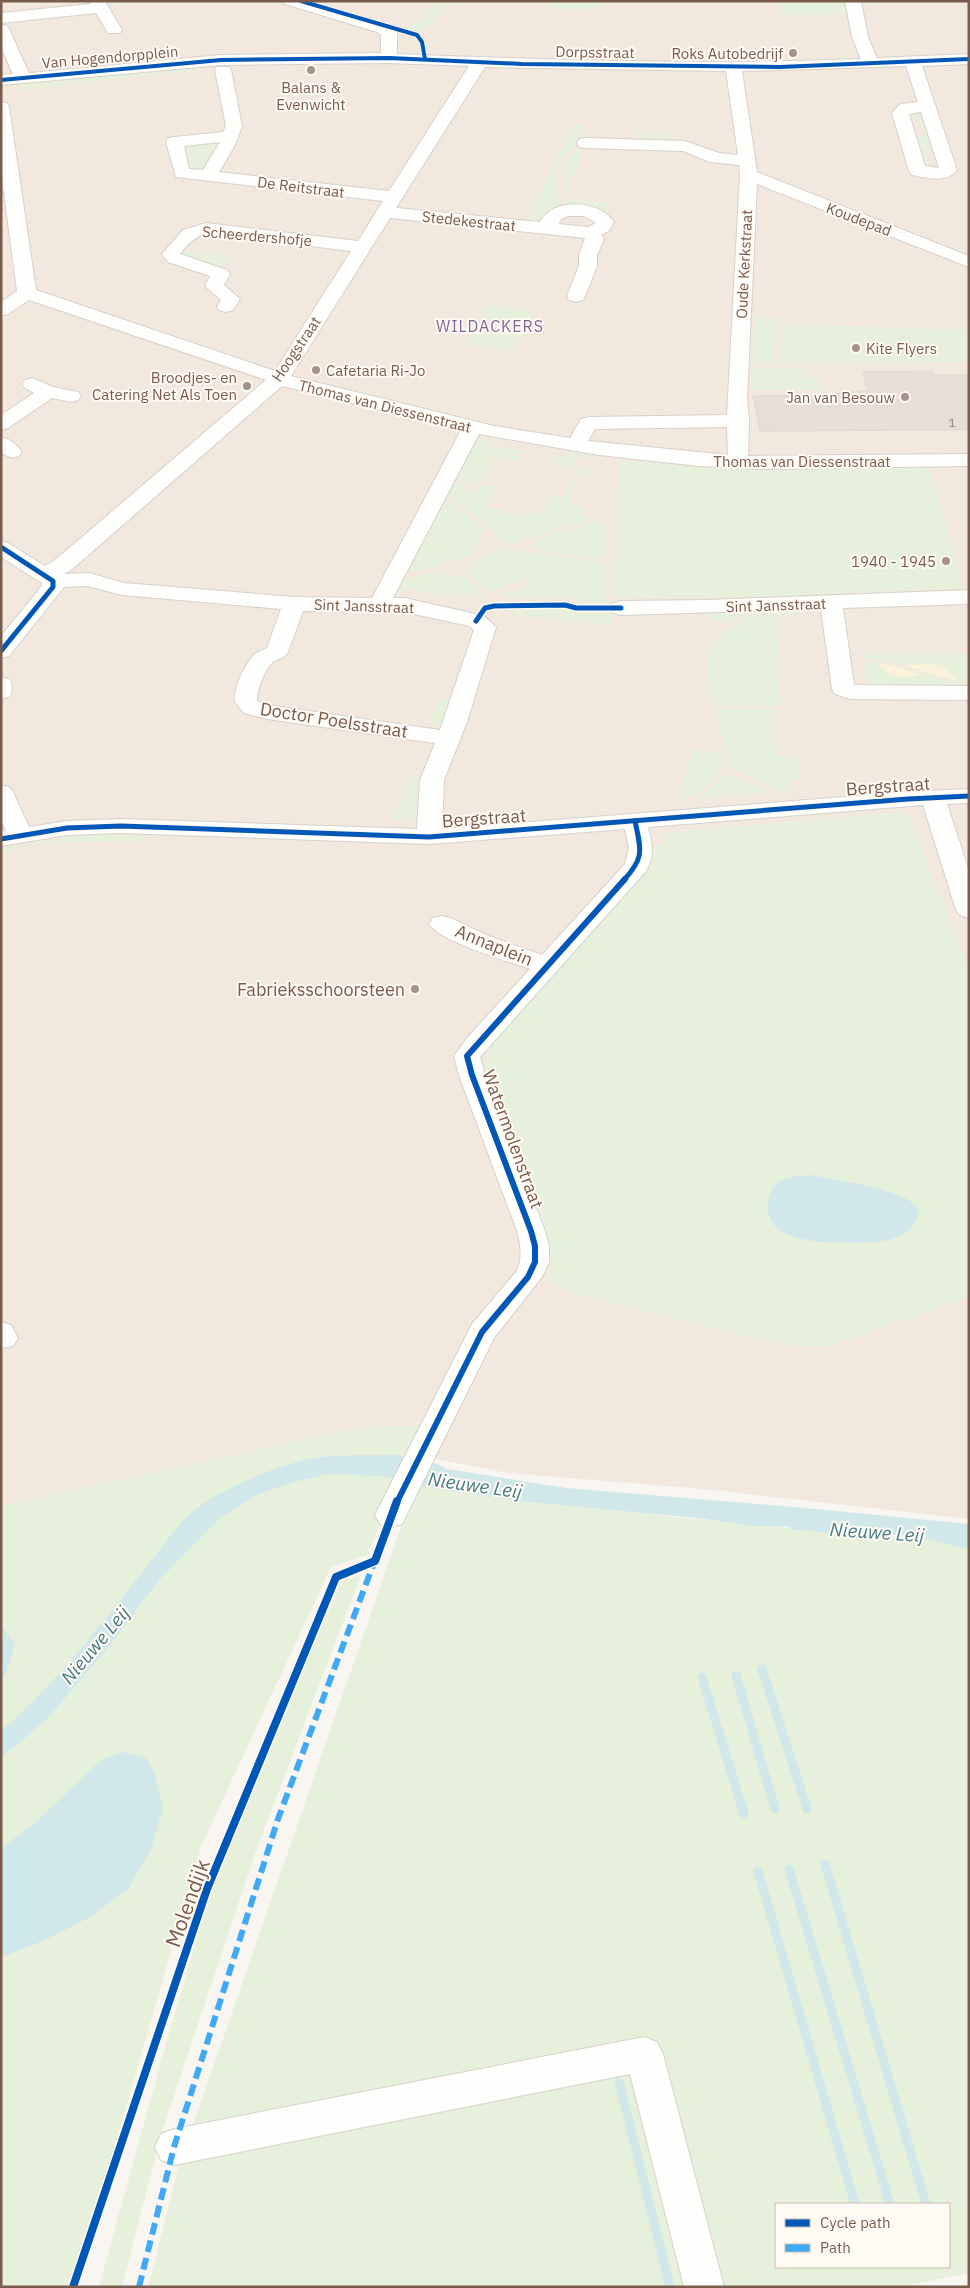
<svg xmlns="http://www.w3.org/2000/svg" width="970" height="2288" viewBox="0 0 970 2288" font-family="'IBM Plex Sans',sans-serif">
<rect width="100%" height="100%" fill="#f9f5f0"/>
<!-- residential -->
<polygon fill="#f2e8de" points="1,1 969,1 969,1519 704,1489 508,1473 389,1450 1,1509"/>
<!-- green -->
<g fill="#e7f0db" fill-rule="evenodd">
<polygon points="437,1 451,1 437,15 431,26 414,31 405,28 420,20"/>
<polygon points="551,1 599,1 600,9 550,9"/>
<polygon points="780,1 843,1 846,15 782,15"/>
<polygon points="201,66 202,69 21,90 19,83 56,79 57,82 65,81 65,79"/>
<polygon points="913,114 924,116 936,149 924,149 929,166 941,166 940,169 926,169 913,135 924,135 919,119 907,119 909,115"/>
<path d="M573 124 583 125 584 127 582 141C554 157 555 180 559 209L542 223 526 222Z"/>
<polygon points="635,132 669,133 668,144 634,143"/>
<polygon points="210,140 221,142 204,171 190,171 184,165 188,163 186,152 181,150 180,146 189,143 202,145"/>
<path d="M582 146 576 178H572L564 198C563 178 565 158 582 146Z"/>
<polygon points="565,199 608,203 604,213 566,210"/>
<polygon points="180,250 211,255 213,253 231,255 221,270 180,256"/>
<polygon points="487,305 532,310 515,350 467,345"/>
<polygon points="755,317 776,318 775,364 753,364"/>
<polygon points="781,324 969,330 969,362 780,364"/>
<polygon points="807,368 808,378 820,379 822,390 753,390 752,369"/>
<polygon points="485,438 491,439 488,445 534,453 521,452 517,461 492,458 482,483 455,480 476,440"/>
<polygon points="569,452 588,454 587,458 574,458 573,467 551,464 554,457 547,457 547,455 566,457"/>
<polygon points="619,460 719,469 929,466 964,588 710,598 612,597 618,515"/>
<polygon points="575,469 587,469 587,475 573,475 572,505 586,506 586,516 595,516 595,518 507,545 448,493 454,483 469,485 463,485 462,489 477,491 478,487 474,485 495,487 487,508 504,510 503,514 524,516 526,512 544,514 551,495 565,496 568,491 570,491 567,489"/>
<polygon points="444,502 453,503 485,531 472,555 417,572 409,571 431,526 429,523 434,521"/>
<polygon points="599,520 606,526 605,555 600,558 533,549 537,539"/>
<polygon points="505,549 600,561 606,564 605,604 584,603 570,597 499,596 533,584 526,578 488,591 469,574 477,558"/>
<polygon points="430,572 465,577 486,596 439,595 408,588 400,593 398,592 404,580"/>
<path d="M515 607C549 607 581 611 615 611L610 625 513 615Z"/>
<polygon points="751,610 733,621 710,621 708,611"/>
<path d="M796 611 797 615H776L781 657H776L782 706 715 705C712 695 707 683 707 671 707 645 730 623 753 613 764 609 783 611 796 611Z"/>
<path d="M863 653H968L969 683 956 681C947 658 921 667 903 664 890 663 877 659 864 659Z"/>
<polygon points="864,662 878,663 893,675 906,677 921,674 966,686 966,689 868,688"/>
<polygon points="440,700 450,701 447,727 429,725"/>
<polygon points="715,708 772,709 778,756 798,756 802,780 790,780 791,791 783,792 727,767 727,754"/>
<path d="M694 749 721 753C723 776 699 797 677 800Z"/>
<polygon points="724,773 774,792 693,799 715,786"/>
<polygon points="411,778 417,778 415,811 420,812 421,815 416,820 392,819"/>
<path d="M905 812 912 824 969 970V1297L830 1346H796L754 1338 564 1291 547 1280 553 1263 484 1070 485 1051 642 873 653 845 660 844 671 832ZM831 1179 887 1192 873 1243 810 1241 770 1197 775 1187 781 1180Z"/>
<polygon points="93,834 145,835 143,841 32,843 1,852 1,848 38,840"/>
<polygon points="422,1425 367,1555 331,1567 202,1844 74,2287 1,2287 1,1506 357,1428"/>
<path d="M418 1478 664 1516 854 1534 969 1540V2273L899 2287H148L178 2168ZM776 2204H949V2267H776Z"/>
<polygon points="361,1575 256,1851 161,2135 122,2287 99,2287 163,2054 225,1842 342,1581"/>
</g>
<!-- sand -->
<g fill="#fbf2d9">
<path d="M878 663 896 666 921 674C907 680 885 678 878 663Z"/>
<path d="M927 664C939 665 951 669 956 681L903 665Z"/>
</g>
<!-- water -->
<g fill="#d0e8ea">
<path d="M810 1175C832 1179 900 1189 915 1205 922 1212 917 1222 911 1228 901 1240 877 1243 862 1243 835 1243 804 1244 780 1230 763 1219 764 1192 780 1181 788 1176 800 1176 810 1175Z"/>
<path d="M399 1455 437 1464 447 1469 566 1488 795 1507 969 1524V1549L913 1536 878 1534 825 1527 754 1526 696 1518 520 1501 434 1489 380 1476 329 1474 294 1482 257 1495 220 1518 158 1581 112 1643 47 1719 1 1758V1731C55 1685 97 1629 140 1575 157 1555 172 1531 191 1513 215 1491 273 1468 304 1460 335 1453 367 1456 399 1455Z"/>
<polygon points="1,1626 15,1644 6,1674 1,1679"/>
<polygon points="123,1752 146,1758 154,1772 163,1807 151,1850 128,1889 88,1918 43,1941 1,1957 1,1848 33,1825 101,1760"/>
</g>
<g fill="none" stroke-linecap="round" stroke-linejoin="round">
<!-- stream -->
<g stroke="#d0e8ea" stroke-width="9">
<polyline points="793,1525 861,1531"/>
<polyline points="762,1669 807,1809"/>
<polyline points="736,1675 775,1809"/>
<polyline points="702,1677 744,1814"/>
<polyline points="825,1864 926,2204"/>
<polyline points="789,1869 890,2204"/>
<polyline points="758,1871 855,2204"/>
<polyline points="619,2082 670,2287"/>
</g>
</g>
<!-- building -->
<polygon fill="#e6ded7" stroke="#e2d8d2" points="932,371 934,375 969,375 969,430 760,431 753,396 837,395 837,392 868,391 863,372"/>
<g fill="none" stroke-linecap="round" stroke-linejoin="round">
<!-- minor casing -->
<g stroke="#d7d1cb" stroke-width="2">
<g id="minor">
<polygon points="89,1 105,1 122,30 120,33 108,33 96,13 1,23 1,13 91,4"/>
<path d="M282 1H307L389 26 397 33V54C551 60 706 65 861 59L852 37 845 1H861L868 37 877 58 969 54V64L922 66 957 170C948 183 925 178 912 175L909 171 892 113 900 104 918 102 906 66 742 71 757 172 969 256V267L757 184 747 399 749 421 748 456 969 454V466L760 469 699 466 599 455 479 434 393 598H405L484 616 496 627 467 722 444 780 442 829 908 792 969 789V803L947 804 969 871V918L960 915 956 910 923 805 648 827C652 843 655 857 646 871L480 1057 485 1075 545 1231 549 1246V1262L542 1277 494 1338 402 1524 391 1527 380 1524 375 1515 472 1324 516 1272C523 1258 521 1246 517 1231L459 1075 454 1056 467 1038 530 969C508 961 441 942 429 924L433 918 442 916 451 918 486 935 542 955 625 864 629 848 625 829 429 844 121 833 67 835 1 846V832L6 831 1 820V785L9 787 13 792 29 827 67 821 121 819 417 829 420 780 435 743 267 719 244 713 235 702C233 688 245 663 256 653 259 651 264 650 267 648L281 609 122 595 88 586 64 587 9 656 1 658V636L42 586V583L1 557V541L8 543 45 566 54 561 266 380 29 300 8 314 1 316V302L17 291 1 170V102L7 103 9 107 36 290 275 371 351 251 206 233C195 237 187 244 180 254L227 270 230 274 224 285 240 299 233 310 226 312 219 310 217 306 221 300 205 286 210 276 168 262 162 254 183 230 206 223 358 241 383 201 176 177 166 142 168 138 174 137 223 132 226 126 215 70 217 67H229L231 70 242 126 235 145 219 172 389 191 469 66 389 63 221 65 1 85V75L13 74 1 47V24L7 26 9 29 29 73 221 55 381 53V35L377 32 285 4ZM485 67 726 71 738 155 719 153 685 141 585 138 579 139 577 143 579 147 585 148 683 151 710 162 739 165 740 175 727 415 588 417 581 419 570 438 494 426 291 376 390 218 585 238 579 255V266L567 296 569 300 576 302 583 300 585 296 597 266V255L604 239 601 235 609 231 614 222C599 200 553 197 540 222L396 208ZM921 112 939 168 925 166 909 114ZM220 142 203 170 189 169 184 146ZM568 216H584L596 223 588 227 559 224 560 220ZM282 386 461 430 372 598 294 597 124 583 89 573 63 574 70 571ZM727 427 728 455 588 441 595 429ZM303 611 405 612 469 626 474 630 440 730 267 705 257 701C257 690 264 671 272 663 277 658 284 659 288 652Z"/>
<polygon points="32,378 53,387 78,392 81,396 78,400 71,402 52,398 8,428 1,430 1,415 34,393 25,388 22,384 25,380"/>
<path d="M1 437C10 439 17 445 22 452L19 456 12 458 1 453Z"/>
<polygon points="969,590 969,604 843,608 854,685 969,686 969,700 850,699 835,694 832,689 821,609 621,615 613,613 610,608 613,603 621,601 708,600"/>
<path d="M1 677 9 679C13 686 13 690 9 697L1 699Z"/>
<polygon points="1,1322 11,1325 18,1338 13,1346 1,1348"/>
<polygon points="644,2037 657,2042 663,2054 724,2287 684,2287 630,2074 174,2165 161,2160 155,2147 161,2134 174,2129"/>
</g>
</g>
<!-- minor -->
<use href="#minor" fill="#fefefd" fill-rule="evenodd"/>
<!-- quiet -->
<polyline stroke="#3fa9f5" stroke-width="6" stroke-dasharray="12 6" stroke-linecap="butt" points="139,2287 174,2147 278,1819 375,1560"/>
<!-- cycleway-far3 casing -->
<g stroke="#fffaf3" stroke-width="5.5">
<g id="cycleway-far3">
<polyline points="301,1 417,35 422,42 425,59"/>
<polyline points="1,80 221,60 389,58 522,64 780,67 969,59"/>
</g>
</g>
<!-- cycleway-far2 casing -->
<g stroke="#fffaf3" stroke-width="8">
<g id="cycleway-far2">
<polyline points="1,547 53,581 53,587 1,651"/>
<polyline points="476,621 485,608 494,606 565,605 576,608 621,608"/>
<polyline points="1,839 67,828 121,826 429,837 908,799 969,796"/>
<path d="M624 880C645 857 641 850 635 821"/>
</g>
</g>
<!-- cycleway-far1 casing -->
<g stroke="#fffaf3" stroke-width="9">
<polyline id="cycleway-far1" points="397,1502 482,1332 528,1277 535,1262 535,1246 531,1231 472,1075 467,1056 625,879"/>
</g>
<!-- cycleway casing -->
<g stroke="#fffaf3" stroke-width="11">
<polyline id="cycleway" points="73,2287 207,1889 336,1577 375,1561 397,1501"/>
</g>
<!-- cycleway-far3 -->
<use href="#cycleway-far3" stroke="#0057b8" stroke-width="4"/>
<!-- cycleway-far2 -->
<use href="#cycleway-far2" stroke="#0057b8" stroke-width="5"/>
<!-- cycleway-far1 -->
<use href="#cycleway-far1" stroke="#0057b8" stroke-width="6"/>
<!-- cycleway -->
<use href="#cycleway" stroke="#0057b8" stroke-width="8"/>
</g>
<!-- markers -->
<g fill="#a69286" stroke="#fffaf3" stroke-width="2">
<circle cx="793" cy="53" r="5"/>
<circle cx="311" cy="70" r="5"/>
<circle cx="856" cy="348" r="5"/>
<circle cx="316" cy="370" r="5"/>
<circle cx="247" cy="386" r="5"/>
<circle cx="905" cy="397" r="5"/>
<circle cx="946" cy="561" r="5"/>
<circle cx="415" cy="989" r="5"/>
</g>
<g text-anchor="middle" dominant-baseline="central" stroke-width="4" stroke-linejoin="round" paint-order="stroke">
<!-- far-number labels -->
<g font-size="12" fill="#977e72">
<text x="952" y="422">1</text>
</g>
<!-- far-street labels -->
<g font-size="15" fill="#7a5c4d" stroke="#fffaf3">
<text transform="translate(595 52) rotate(1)">Dorpsstraat</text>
<text transform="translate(110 57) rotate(-5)">Van Hogendorpplein</text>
<text transform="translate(301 187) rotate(7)">De Reitstraat</text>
<text transform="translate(859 219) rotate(21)">Koudepad</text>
<text transform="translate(469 221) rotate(6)">Stedekestraat</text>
<text transform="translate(257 236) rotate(5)">Scheerdershofje</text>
<text transform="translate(744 264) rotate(-87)">Oude Kerkstraat</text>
<text transform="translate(296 349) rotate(-56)">Hoogstraat</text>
<text transform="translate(385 406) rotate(14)">Thomas van Diessenstraat</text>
<text x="802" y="461">Thomas van Diessenstraat</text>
<text transform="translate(776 605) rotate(-2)">Sint Jansstraat</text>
<text transform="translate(364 606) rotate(2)">Sint Jansstraat</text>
</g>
<!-- far-poi labels -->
<g font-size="15" fill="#7a5c4d" stroke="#fffaf3" text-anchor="end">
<text x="783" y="53">Roks Autobedrijf</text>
<text x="311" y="87" text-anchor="middle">Balans &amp;<tspan x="311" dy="17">Evenwicht</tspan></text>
<text x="866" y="348" text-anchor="start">Kite Flyers</text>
<text x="326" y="370" text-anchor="start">Cafetaria Ri-Jo</text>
<text x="237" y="377">Broodjes- en<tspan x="237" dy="17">Catering Net Als Toen</tspan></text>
<text x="895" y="397">Jan van Besouw</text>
<text x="936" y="561">1940 - 1945</text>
</g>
<!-- far-neighbourhood labels -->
<g font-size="16" letter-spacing="1" fill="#846695" stroke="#fffaf3">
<text x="490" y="326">WILDACKERS</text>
</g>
<!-- street labels -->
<g font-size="18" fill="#7a5c4d" stroke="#fffaf3">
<text transform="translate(334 720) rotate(9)">Doctor Poelsstraat</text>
<text transform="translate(888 786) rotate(-4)">Bergstraat</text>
<text transform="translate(484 818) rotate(-4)">Bergstraat</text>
<text transform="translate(494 945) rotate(22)">Annaplein</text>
<text transform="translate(513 1139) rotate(70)">Watermolenstraat</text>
</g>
<!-- poi labels -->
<g font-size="18" fill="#7a5c4d" stroke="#fffaf3" text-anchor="end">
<text x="405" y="989">Fabrieksschoorsteen</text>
</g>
<!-- water labels -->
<g font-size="19" font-style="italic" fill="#437c86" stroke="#fffaf3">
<text transform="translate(475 1485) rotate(8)">Nieuwe Leij</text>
<text transform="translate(877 1532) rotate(4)">Nieuwe Leij</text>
<text transform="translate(95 1645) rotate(-50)">Nieuwe Leij</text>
</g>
<!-- near-street labels -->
<g font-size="21" fill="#7a5c4d" stroke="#fffaf3">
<text transform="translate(187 1903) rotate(-70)">Molendijk</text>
</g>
</g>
<!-- border -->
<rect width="970" height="2288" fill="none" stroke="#7a5c4d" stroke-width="5"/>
<!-- legend -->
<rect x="775" y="2203" width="175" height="65" fill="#fffaf3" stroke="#cabbb1"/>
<rect x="785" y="2219" width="25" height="8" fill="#0057b8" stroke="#cabbb1"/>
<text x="820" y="2228" font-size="15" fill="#7a5c4d">Cycle path</text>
<rect x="785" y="2244" width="25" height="8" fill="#3fa9f5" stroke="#cabbb1"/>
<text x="820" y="2253" font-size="15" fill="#7a5c4d">Path</text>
</svg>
